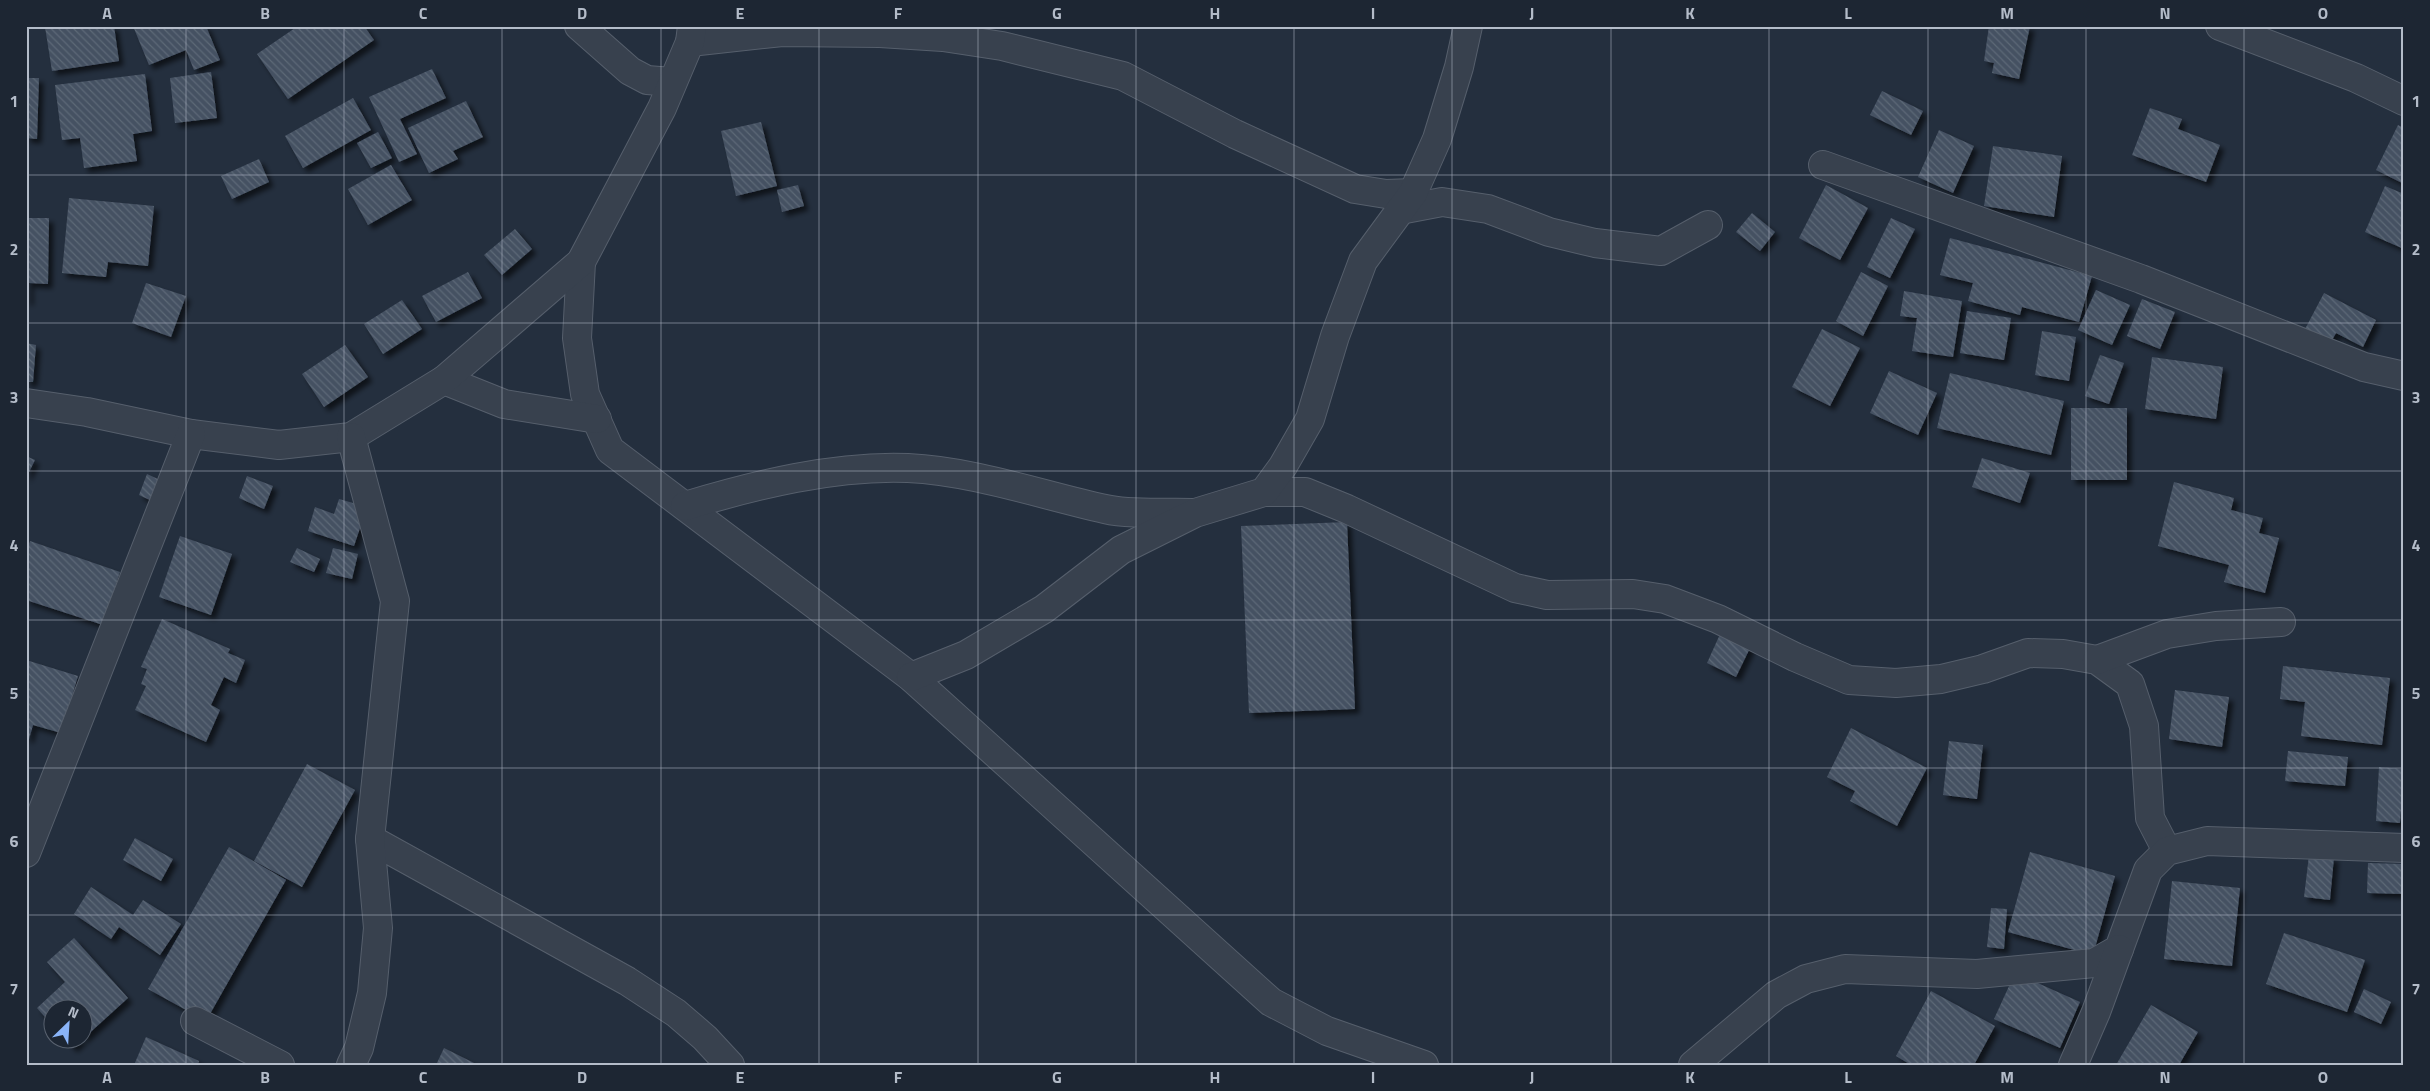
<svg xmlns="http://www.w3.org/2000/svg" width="2430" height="1091" viewBox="0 0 2430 1091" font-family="'Titillium Web',sans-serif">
<defs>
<pattern id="building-back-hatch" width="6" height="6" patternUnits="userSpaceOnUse" patternTransform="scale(1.25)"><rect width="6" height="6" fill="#455162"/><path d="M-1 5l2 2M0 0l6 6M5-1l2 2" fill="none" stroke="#5d6877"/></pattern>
<filter id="shadow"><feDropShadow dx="4.5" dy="4.5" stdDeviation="2.5" flood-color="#0009"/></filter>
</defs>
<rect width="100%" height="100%" fill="#242f3e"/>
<!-- building -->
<g fill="url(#building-back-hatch)" filter="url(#shadow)">
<polygon points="52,26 114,26 119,61 52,71 45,27"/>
<polygon points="133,26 206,26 220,60 194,70 186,50 149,65"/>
<polygon points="298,26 364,26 374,40 288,99 257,54"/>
<polygon points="1989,26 2030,26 2019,79 1992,73 1994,63 1984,61"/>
<polygon points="432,69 446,98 400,119 417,154 399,162 369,97"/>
<polygon points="211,72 217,118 175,123 170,78"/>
<polygon points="145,74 152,131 133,134 137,161 84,168 80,138 62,140 55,85"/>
<polygon points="26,78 39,78 37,139 26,138"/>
<polygon points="1882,91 1923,111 1911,135 1870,115"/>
<polygon points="353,98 371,130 303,168 285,136"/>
<polygon points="466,101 483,137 453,151 458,159 429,173 408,128"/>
<polygon points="2150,108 2182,119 2178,129 2220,145 2206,182 2132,155"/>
<polygon points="761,122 777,186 736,196 721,131"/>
<polygon points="2398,125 2404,128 2404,184 2376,170"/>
<polygon points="1939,130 1974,146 1953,193 1918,177"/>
<polygon points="378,132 392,158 371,168 357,143"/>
<polygon points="1993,146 2062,156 2054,217 1984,206"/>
<polygon points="259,159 269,182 232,199 221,176"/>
<polygon points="391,165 412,200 368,225 348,189"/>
<polygon points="798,185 804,206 782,212 777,190"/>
<polygon points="1826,185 1868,208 1840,260 1799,238"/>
<polygon points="2385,186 2404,194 2404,249 2365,232"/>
<polygon points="69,198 154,206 148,266 108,262 106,277 62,273"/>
<polygon points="1752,213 1775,232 1760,251 1736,232"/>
<polygon points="26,218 49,218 48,284 29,283 29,301 26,301"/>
<polygon points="1891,218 1915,229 1890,278 1867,267"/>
<polygon points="515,229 532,249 502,275 484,255"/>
<polygon points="1950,238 2092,276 2079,322 2022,307 2020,315 1968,301 1973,283 1940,275"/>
<polygon points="468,272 482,298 436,322 422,296"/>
<polygon points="1861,272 1888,286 1863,336 1836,321"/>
<polygon points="146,283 186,296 171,337 132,323"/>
<polygon points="2096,290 2130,305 2112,345 2078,330"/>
<polygon points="1904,291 1962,301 1953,357 1912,351 1917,318 1900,316"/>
<polygon points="2324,293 2376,320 2363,347 2336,333 2330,344 2304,331"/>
<polygon points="2142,299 2175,312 2160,349 2127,336"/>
<polygon points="402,300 422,329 383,354 364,324"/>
<polygon points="1967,311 2011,318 2004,360 1960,353"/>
<polygon points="1822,329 1860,348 1830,406 1792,387"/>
<polygon points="2042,331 2076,337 2069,381 2035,375"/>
<polygon points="26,343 36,345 33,382 26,382"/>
<polygon points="345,345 368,377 324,407 302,374"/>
<polygon points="2100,355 2124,363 2109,404 2085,396"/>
<polygon points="2152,357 2223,367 2216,419 2145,409"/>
<polygon points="1889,371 1937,393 1918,435 1870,413"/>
<polygon points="1950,373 2064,401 2051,455 1937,428"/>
<rect x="2071" y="408" width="56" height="72"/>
<polygon points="26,456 35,460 26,478"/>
<polygon points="1982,458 2030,473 2020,503 1972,487"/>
<polygon points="147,474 160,480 152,501 139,495"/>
<polygon points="247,476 273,486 264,509 239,498"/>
<polygon points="2174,482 2234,498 2231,510 2263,518 2259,533 2279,538 2265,593 2224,582 2229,565 2158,546"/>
<polygon points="339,499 367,507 354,546 308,531 315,507 334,514"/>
<polygon points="1347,522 1355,709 1249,713 1241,526"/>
<polygon points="180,536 232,554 211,615 159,597"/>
<polygon points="30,541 120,572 103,625 26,600 26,552"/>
<polygon points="297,548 320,559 314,572 290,562"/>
<polygon points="333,548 358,554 352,579 326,573"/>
<polygon points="162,619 230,649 228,653 245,660 236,683 224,677 211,705 220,710 206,742 135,710 146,686 141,684 147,669 141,667"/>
<polygon points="1721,632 1751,646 1736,677 1707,663"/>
<polygon points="26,660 78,676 61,733 33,725 29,739 26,738"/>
<polygon points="2283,666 2390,678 2382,745 2301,736 2305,702 2280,699"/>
<polygon points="2175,690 2229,697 2222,747 2169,739"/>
<polygon points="1851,728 1927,768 1897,826 1850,801 1855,791 1827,777"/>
<polygon points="1949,741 1983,745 1977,799 1943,795"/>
<polygon points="2288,751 2348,757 2345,786 2285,781"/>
<polygon points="307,764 355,790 302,887 254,861"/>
<polygon points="2379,767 2404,769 2400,823 2376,821"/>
<polygon points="135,838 173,859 161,881 123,860"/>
<polygon points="229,847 286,880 206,1021 148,989"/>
<polygon points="2030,852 2115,876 2093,955 2008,932"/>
<polygon points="2309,855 2334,857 2330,900 2304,897"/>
<polygon points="2368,863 2404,864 2404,894 2367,893"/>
<polygon points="2172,881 2240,888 2232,966 2164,959"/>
<polygon points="91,887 133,915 143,900 181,924 160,955 119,927 111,939 74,914"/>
<polygon points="1991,908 2007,909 2004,949 1987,947"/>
<polygon points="2284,933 2365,960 2347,1012 2266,984"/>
<polygon points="74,938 128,998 73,1048 64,1038 82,1038 82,1008 52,1008 52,1025 37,1008 65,982 47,962"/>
<polygon points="2015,973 2080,1002 2060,1048 1994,1019"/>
<polygon points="2364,989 2391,1002 2381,1024 2354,1012"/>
<polygon points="1931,991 1995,1026 1974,1065 1911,1065 1896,1056"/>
<polygon points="2151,1005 2198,1032 2179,1065 2116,1065"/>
<polygon points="146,1037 199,1061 198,1065 134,1065"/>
<polygon points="444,1048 478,1065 436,1065"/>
</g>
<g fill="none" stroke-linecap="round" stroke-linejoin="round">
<!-- minor casing -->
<g stroke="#565f6c" stroke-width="30">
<g id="minor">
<polyline points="579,26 630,71 647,80 672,82"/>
<polyline points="2220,26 2356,78 2404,101"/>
<polyline points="690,42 782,32 880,33 943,37 1002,46 1123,76 1235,134 1355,189 1386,194 1413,193"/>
<polyline points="1823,165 2141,279 2364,367 2404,376"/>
<polyline points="1400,210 1442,202 1488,209 1549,232 1595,243 1661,251 1708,225"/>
<polyline points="581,262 577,338 585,394 610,450 911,677 1271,1002 1327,1031 1424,1065"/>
<polyline points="444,380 504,404 597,419"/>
<polyline points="26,403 87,412 191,434 279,445 351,437 444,380 581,262 662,108 690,42 692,26"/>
<polyline points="1264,492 1305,492 1347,509 1515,588 1547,595 1633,594 1665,599 1718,619 1795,657 1849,680 1896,683 1941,679 1983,669 2028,653 2063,654 2097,660 2130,684 2144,726 2150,818 2167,851"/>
<path d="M685 506C755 485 835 465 908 468 973 471 1042 495 1105 509 1130 515 1166 512 1192 513"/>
<polyline points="2097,660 2167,634 2216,626 2281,622"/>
<polyline points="911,677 966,655 1044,609 1121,550 1195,513 1264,492 1283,466 1310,419 1335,336 1363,261 1413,193 1437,139 1459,67 1468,26"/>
<polyline points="370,839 627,981 676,1013 705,1038 730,1065"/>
<polyline points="26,853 191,434"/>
<polyline points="195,1021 280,1065"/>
<polyline points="351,1065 359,1048 372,993 378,928 370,839 395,601 351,437"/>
<polyline points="1693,1065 1776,995 1806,979 1845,969 1977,974 2094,963 2119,949 2148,870 2167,851 2207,841 2404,848"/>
<polyline points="2073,1065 2096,1012 2119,949"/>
</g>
</g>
<!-- minor -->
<use href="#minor" stroke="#38414e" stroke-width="28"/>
</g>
<!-- grid -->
<path fill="none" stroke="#b4bcc9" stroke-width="1" stroke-opacity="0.55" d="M186 26V1065M344 26V1065M502 26V1065M661 26V1065M819 26V1065M978 26V1065M1136 26V1065M1294 26V1065M1452 26V1065M1611 26V1065M1769 26V1065M1928 26V1065M2086 26V1065M2244 26V1065M26 175H2404M26 323H2404M26 471H2404M26 620H2404M26 768H2404M26 915H2404"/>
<!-- border -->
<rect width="2430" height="1091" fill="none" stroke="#1d2633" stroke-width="55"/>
<!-- north arrow -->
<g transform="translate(68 1024) rotate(25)"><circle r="24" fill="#1d2633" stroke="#59626f"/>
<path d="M0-4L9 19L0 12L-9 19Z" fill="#8ab4f8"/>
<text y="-8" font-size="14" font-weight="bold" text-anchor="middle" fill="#b4bcc9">N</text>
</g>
<rect x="28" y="28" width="2374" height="1036" fill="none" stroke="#b4bcc9" stroke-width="2"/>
<g font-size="16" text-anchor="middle" font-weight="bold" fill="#b4bcc9">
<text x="107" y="19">A</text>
<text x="265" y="19">B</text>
<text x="423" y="19">C</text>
<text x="582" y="19">D</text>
<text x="740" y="19">E</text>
<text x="898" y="19">F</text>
<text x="1057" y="19">G</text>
<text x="1215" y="19">H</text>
<text x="1373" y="19">I</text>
<text x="1532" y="19">J</text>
<text x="1690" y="19">K</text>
<text x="1848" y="19">L</text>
<text x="2007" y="19">M</text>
<text x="2165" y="19">N</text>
<text x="2323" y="19">O</text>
<text x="14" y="107">1</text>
<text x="2416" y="107">1</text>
<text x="14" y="255">2</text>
<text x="2416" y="255">2</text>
<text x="14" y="403">3</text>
<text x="2416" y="403">3</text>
<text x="14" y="551">4</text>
<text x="2416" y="551">4</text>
<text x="14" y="699">5</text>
<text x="2416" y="699">5</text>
<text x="14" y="847">6</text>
<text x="2416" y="847">6</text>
<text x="14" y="995">7</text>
<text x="2416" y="995">7</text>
<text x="107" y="1083">A</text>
<text x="265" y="1083">B</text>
<text x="423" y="1083">C</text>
<text x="582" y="1083">D</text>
<text x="740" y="1083">E</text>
<text x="898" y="1083">F</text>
<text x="1057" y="1083">G</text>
<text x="1215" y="1083">H</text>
<text x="1373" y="1083">I</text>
<text x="1532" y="1083">J</text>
<text x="1690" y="1083">K</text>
<text x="1848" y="1083">L</text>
<text x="2007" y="1083">M</text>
<text x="2165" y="1083">N</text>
<text x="2323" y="1083">O</text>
</g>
</svg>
